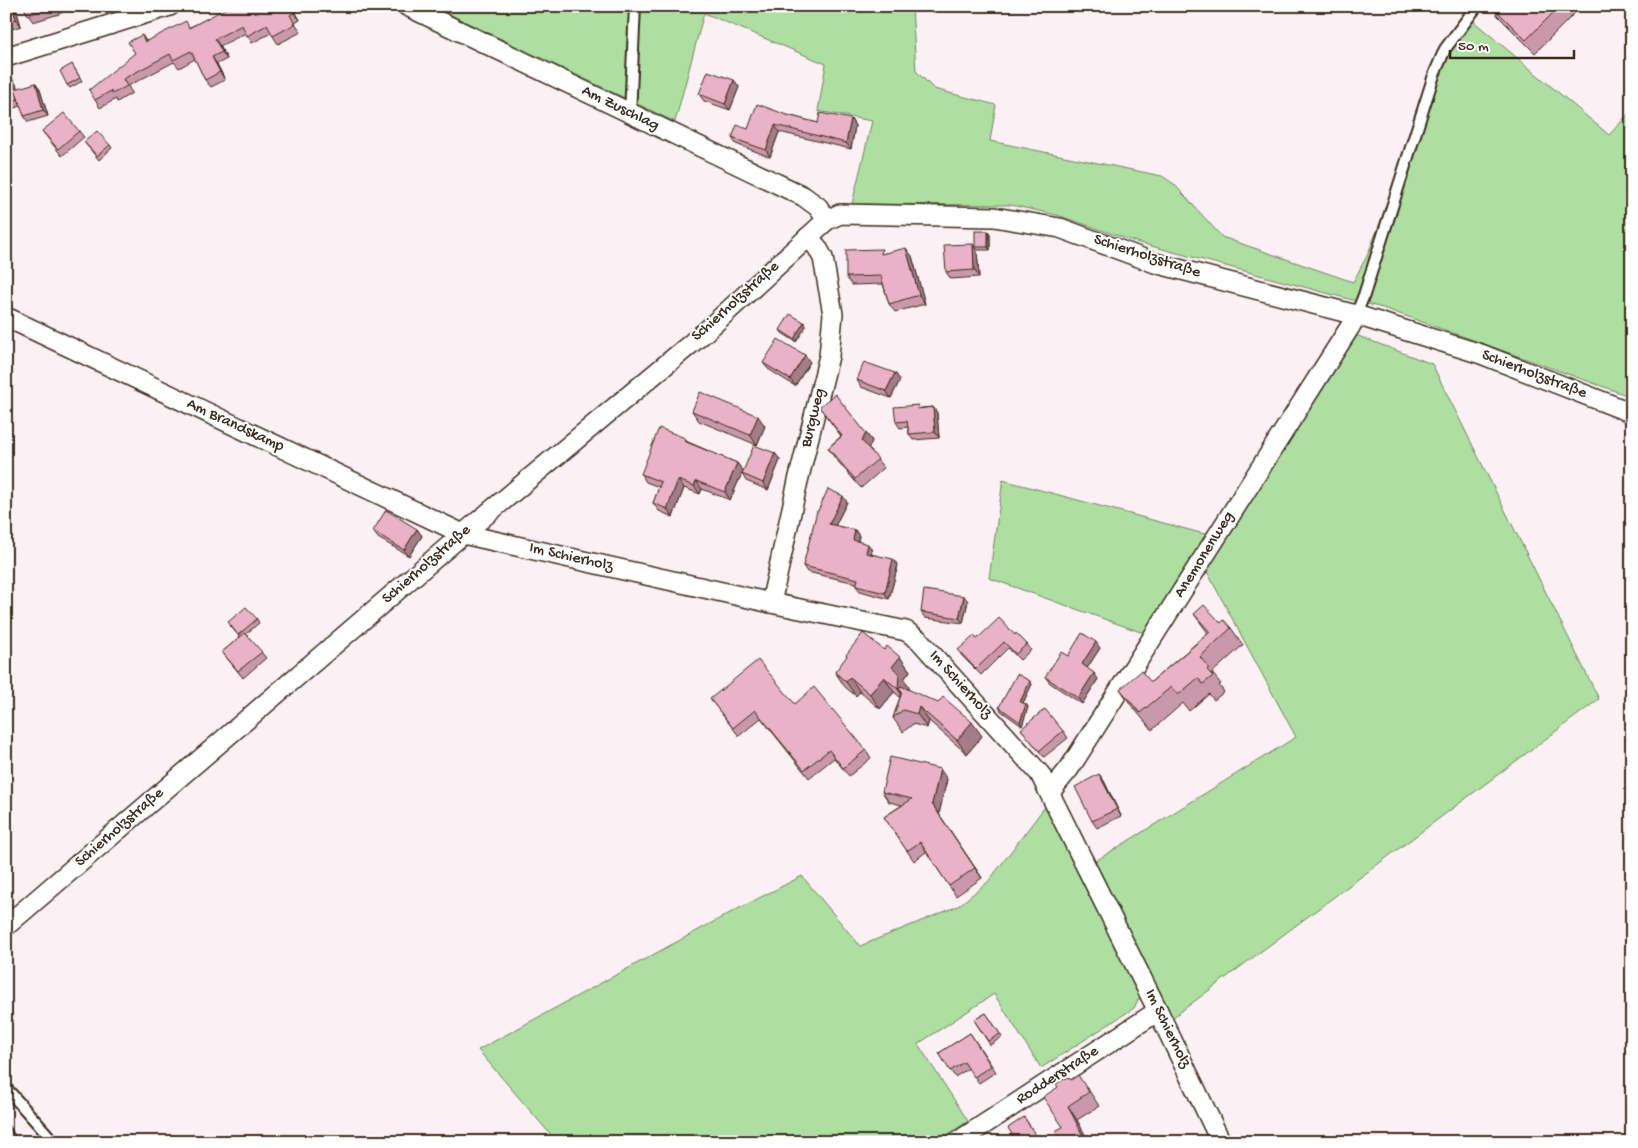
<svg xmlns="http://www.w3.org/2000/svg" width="1638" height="1148" viewBox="0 0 1638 1148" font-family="'Gochi Hand',sans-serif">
<rect width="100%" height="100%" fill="#fbf0f4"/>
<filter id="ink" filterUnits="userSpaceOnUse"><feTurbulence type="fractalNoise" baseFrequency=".02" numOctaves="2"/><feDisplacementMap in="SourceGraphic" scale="10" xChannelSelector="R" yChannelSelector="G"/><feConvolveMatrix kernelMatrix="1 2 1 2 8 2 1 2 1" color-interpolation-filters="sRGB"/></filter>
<g filter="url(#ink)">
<!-- green -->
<g fill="#acdfa0" stroke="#74845f">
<polygon points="432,6 912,6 916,71 934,89 996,105 990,141 1162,176 1174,184 1222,237 1353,282 1367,256 1448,49 1466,15 1609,135 1632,110 1632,397 1386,309 1136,242 1057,215 1011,205 852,204 872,121 818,111 826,64 704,13 675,122"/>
<polygon points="1353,334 1432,364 1599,699 1172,1018 1094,862 1296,737 1206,570 1163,640 989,578 1003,480 1223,539"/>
<polygon points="1047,804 1141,994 1134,1008 1041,1068 994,994 918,1044 968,1121 937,1142 557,1142 478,1050 728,914 802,876 860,946 958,906 988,882"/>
</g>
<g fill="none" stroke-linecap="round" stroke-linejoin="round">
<!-- lane casing -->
<g stroke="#3b2a1e" stroke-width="14">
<g id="lane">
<polyline points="630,115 635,6"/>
<polyline points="1356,315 1364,295 1434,75 1445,49 1477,6"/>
<polyline points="6,1088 54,1142"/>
</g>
</g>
<!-- street casing -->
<g stroke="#3b2a1e" stroke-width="22">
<g id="street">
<polyline points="407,6 803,196 818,207 827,220"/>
<polyline points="6,57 170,6"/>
<polyline points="6,317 463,534 771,603 906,631 919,640 1040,774 1158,1011 1221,1142"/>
<polyline points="771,603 798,481 829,356 833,314 823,258 817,247 808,237"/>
<polyline points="1050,792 1069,769 1350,327 1356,315"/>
<polyline points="6,926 463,534 705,332 818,228 827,220 840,214 994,217 1060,228 1155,263 1356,315 1481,354 1632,413"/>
<polyline points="957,1142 1158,1011"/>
</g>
</g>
<!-- lane -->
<use href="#lane" stroke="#fff" stroke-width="10"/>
<!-- street -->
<use href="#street" stroke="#fff" stroke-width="19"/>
</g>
<!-- wall -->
<g fill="#c999ab" stroke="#3b2a1e">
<polygon points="6,6 15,6 21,26 6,31"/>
<polygon points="23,6 74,6 59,14 33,22"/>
<polygon points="234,6 258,6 260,10 292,6 300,20 295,23 301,32 278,44 271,33 252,43 246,33 220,46 227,59 217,64 225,80 211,87 205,80 195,59 179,68 174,62 128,86 132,93 117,102 116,99 100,108 95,100 135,53 142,35 146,41 190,27"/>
<polygon points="1491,6 1582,6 1535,53 1498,16"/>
<polygon points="72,64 82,81 70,88 67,85"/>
<polygon points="6,80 16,84 18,89 36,83 40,90 48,116 28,122 24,116 21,106 6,111"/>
<polygon points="734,80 739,87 730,110 704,101 699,94"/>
<polygon points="787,115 818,123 851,119 855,126 851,149 779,132 770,157 736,144 732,138 748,129"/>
<polygon points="42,131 79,131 84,137 62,156"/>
<polygon points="84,142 110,145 112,148 99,160"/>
<polygon points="988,231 990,235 990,250 978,250 975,247"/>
<polygon points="977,251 979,277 951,279 946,272"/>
<polygon points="885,253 912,256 925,304 895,312 889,304 883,284 852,285 846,277"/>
<polygon points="804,322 806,326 796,342 782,333 780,330"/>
<polygon points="810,362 795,386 768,369 763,363"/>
<polygon points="895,373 900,380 891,398 861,387 857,380"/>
<polygon points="933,407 937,413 939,438 913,440 909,434 908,427 900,428 896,422 921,408"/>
<polygon points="820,408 866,433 872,441 868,449 884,468 861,488 834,457 828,448 841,436"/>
<polygon points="692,411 765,426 757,445 699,421"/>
<polygon points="685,438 688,442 737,463 743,471 730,500 702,489 700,494 684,488 673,517 659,511 653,503 659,487 646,482 641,474"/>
<polygon points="775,453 780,460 768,490 746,481 742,474"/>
<polygon points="847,502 835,526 855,530 859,536 858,541 872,550 871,554 898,565 889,599 860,591 856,586 856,583 807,572 803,566 818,511"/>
<polygon points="417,529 422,536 409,556 378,538 373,531"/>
<polygon points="968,601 963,623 925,618 921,612"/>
<polygon points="1194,614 1221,623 1231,628 1243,645 1212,673 1221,684 1219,685 1224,692 1214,700 1209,694 1189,711 1183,703 1152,730 1131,705 1120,689 1151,682 1208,633"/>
<polygon points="257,619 259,623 246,634 266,658 243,678 222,652 240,637 230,626"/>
<polygon points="1015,635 1027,644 1031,650 1020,660 1008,648 981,675 962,656 958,650 977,639"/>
<polygon points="1100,648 1087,668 1098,679 1082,704 1050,683 1045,677 1068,656"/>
<polygon points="884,650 900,657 910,671 904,679 909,688 909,690 982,736 967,754 929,721 927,728 913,724 903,732 893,718 900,697 894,692 880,709 860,692 856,696 845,687 835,672 847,657 846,655"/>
<polygon points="1032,684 1023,703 1026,704 1028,707 1022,726 1001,711 999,707"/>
<polygon points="710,699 795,704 866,750 871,758 849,776 834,758 809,778 761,718 739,736"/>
<polygon points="1021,729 1063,731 1068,738 1044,757"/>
<polygon points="1099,774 1104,781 1121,816 1097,828 1092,821"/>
<polygon points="947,779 939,814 982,878 956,896 926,852 914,861 884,817 902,805 889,802 882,792"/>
<polygon points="986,1013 1002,1037 990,1045 974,1020"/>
<polygon points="970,1033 996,1072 979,1083 969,1068 955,1077 939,1053"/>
<polygon points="1071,1080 1088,1089 1099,1106 1077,1120 1089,1142 1061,1142"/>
<polygon points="1024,1117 1040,1141 1017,1142"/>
<polygon points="6,1121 19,1142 6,1142"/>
</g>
<!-- shaded-wall -->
<g fill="#a47d8b" stroke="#3b2a1e">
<polygon points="12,6 15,6 21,26 16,19"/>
<polygon points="291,6 292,6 300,20 294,13"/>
<polygon points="215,39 220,46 227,59 222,52"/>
<polygon points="212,57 217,64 225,80 220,72"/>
<polygon points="12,78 16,84 23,106 18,99"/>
<polygon points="734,80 739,87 730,110 725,104"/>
<polygon points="36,83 40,90 48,116 43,110"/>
<polygon points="851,119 855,126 851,149 846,143"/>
<polygon points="775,125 779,132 770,157 766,150"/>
<polygon points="988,231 990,235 990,250 988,247"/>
<polygon points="973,244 977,251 979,277 974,270"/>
<polygon points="906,248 912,256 925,304 919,295"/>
<polygon points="804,322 806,326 796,342 794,339"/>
<polygon points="805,355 810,362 795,386 790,379"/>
<polygon points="895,373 900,380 891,398 886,391"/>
<polygon points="933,407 937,413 939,438 935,432"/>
<polygon points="758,416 765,426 757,445 750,435"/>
<polygon points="866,433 872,441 868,450 862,441"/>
<polygon points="775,453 780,460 768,490 763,483"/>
<polygon points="737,463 743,471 730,500 725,492"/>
<polygon points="678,480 684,488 673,517 667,509"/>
<polygon points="696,481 702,489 700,494 694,486"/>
<polygon points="843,496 847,502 833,530 829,524"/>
<polygon points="417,529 422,536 409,556 404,550"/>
<polygon points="855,530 859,536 857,546 853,540"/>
<polygon points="868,544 872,550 870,558 866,553"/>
<polygon points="893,559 898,565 889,599 885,593"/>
<polygon points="964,596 968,601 963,623 959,618"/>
<polygon points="1096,642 1100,648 1086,670 1082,664"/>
<polygon points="900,657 910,671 904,679 909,688 908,701 902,692 899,689 908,702 908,703 898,689 892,667"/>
<polygon points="1094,673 1098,679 1082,704 1078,698"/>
<polygon points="850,677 860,692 856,696 846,682"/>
<polygon points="884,677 894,692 880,709 870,694"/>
<polygon points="1030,681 1032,684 1022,705 1020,702"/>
<polygon points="1026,704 1028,707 1022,726 1020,722"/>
<polygon points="919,707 929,721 927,728 917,714"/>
<polygon points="972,722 982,736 967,754 957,740"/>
<polygon points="940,769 947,779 939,814 982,878 932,804"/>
<polygon points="1099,774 1104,781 1121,816 1117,809"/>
<polygon points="1068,1106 1077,1120 1089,1142 1087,1142 1083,1136"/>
<polygon points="6,1121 19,1142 6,1123"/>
</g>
<!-- building -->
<g fill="#eab2c7" stroke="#3b2a1e">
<polygon points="6,6 12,6 16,19 6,22"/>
<polygon points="23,6 55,6 28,15"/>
<polygon points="230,6 232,7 257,6 259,10 266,6 291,6 294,13 290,15 295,24 273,36 267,25 247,36 242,25 215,39 222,52 212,57 220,72 205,80 191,51 173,60 170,54 123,79 127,86 112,94 111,91 95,100 89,90 135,53 128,42 142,35 145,42 186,21 189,28"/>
<polygon points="1492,6 1560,6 1526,40"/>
<polygon points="72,64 80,78 67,85 60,71"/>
<polygon points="708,71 734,80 725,104 699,94"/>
<polygon points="12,78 18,99 6,103 6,80"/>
<polygon points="36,83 43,110 24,116 15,89"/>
<polygon points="757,104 787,115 818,123 820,113 851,119 846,143 775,125 766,150 732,138 737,125 748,129"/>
<polygon points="64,113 79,131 58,149 42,131"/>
<polygon points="97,131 110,145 97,156 84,142"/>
<rect x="975" y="231" width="13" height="16"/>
<polygon points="973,244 974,270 946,272 944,245"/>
<polygon points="906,248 919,295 889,304 881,276 846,277 846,250 882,249 881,254"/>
<polygon points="790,314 804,322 794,339 780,330"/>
<polygon points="778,339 805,355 790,379 763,363"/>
<polygon points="864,362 895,373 886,391 857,380"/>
<polygon points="700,392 758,416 750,435 692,411"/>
<polygon points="835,394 866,433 862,441 878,459 855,479 828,448 842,436 820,408 820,406"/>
<polygon points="919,405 917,409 933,407 935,432 909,434 907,421 896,422 894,407"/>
<polygon points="659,428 685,438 684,441 737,463 725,492 696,481 694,486 678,480 667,509 653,503 661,482 641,474"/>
<polygon points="754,445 775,453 763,483 742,474"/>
<polygon points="828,489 843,496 829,524 855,530 853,540 868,544 866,553 893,559 885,593 856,586 858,579 803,566 817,511 818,511"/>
<polygon points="386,510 417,529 404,550 373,531"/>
<polygon points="924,590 964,596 959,618 921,612"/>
<polygon points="1204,605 1221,623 1224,620 1231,628 1200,657 1209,668 1207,670 1213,676 1203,684 1198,678 1178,695 1171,687 1140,713 1120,689 1141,671 1151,682 1210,632 1194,614"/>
<polygon points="246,607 257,619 238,635 228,622"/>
<polygon points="999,618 1015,635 1016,633 1027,644 1016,654 1004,642 976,669 958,650 974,636 977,639"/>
<polygon points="245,633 262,652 238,671 222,652"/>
<polygon points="863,633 884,650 887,646 900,657 892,667 899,673 898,689 884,677 870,694 850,677 846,682 835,672 847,656 846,655"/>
<polygon points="1082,633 1096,642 1082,664 1094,673 1078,698 1045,677 1061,652 1068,656"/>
<polygon points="758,660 795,704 814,687 866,750 843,768 829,750 804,770 755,710 733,728 710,699"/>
<polygon points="1017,674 1030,681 1020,702 1026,704 1020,722 999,707"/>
<polygon points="901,686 938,703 943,697 972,722 957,740 919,707 917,714 903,710 893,718 902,692 899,689"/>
<polygon points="1045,709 1063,731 1039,751 1021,729"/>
<polygon points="890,757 940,769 932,804 975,868 949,886 920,842 907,851 884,817 912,799 882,792"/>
<polygon points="1099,774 1117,809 1092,821 1075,787"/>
<polygon points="986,1013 1000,1034 988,1041 974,1020"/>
<polygon points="970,1033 991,1066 974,1077 964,1062 950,1071 939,1053"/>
<polygon points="1078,1075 1089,1092 1068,1106 1083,1136 1072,1142 1061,1142 1055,1131 1063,1127 1043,1097 1058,1087 1056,1084 1068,1077 1071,1080"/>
<polygon points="1024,1117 1036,1136 1031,1138 1034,1142 1017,1142 1008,1128"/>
<polygon points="6,1123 15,1136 6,1141"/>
</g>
</g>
<g text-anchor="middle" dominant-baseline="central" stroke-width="4" stroke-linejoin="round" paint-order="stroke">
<!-- street labels -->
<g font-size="16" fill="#3b2a1e" stroke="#fff">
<text transform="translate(620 109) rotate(26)">Am Zuschlag</text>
<text transform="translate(1147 257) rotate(18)">Schierholzstraße</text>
<text transform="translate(736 302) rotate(-42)">Schierholzstraße</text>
<text transform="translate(1534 375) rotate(21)">Schierholzstraße</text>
<text transform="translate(814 418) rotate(-76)">Burgweg</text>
<text transform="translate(235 426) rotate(25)">Am Brandskamp</text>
<text transform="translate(1205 555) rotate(-58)">Anemonenweg</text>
<text transform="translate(571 558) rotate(13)">Im Schierholz</text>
<text transform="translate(427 565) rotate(-41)">Schierholzstraße</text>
<text transform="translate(960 685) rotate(48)">Im Schierholz</text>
<text transform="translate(120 828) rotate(-41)">Schierholzstraße</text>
<text transform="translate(1167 1029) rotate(64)">Im Schierholz</text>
<text transform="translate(1058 1076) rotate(-33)">Rodderstraße</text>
</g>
</g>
<!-- margin -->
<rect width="1638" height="1148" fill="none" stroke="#fff" stroke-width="25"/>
<rect x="12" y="12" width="1613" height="1123" fill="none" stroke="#3b2a1e" stroke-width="2" filter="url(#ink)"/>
<!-- scale -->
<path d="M1450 50v8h124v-8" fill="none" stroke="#3b2a1e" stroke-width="2.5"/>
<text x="1458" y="50" font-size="15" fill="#3b2a1e" stroke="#ffffff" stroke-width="4" paint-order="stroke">50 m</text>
</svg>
